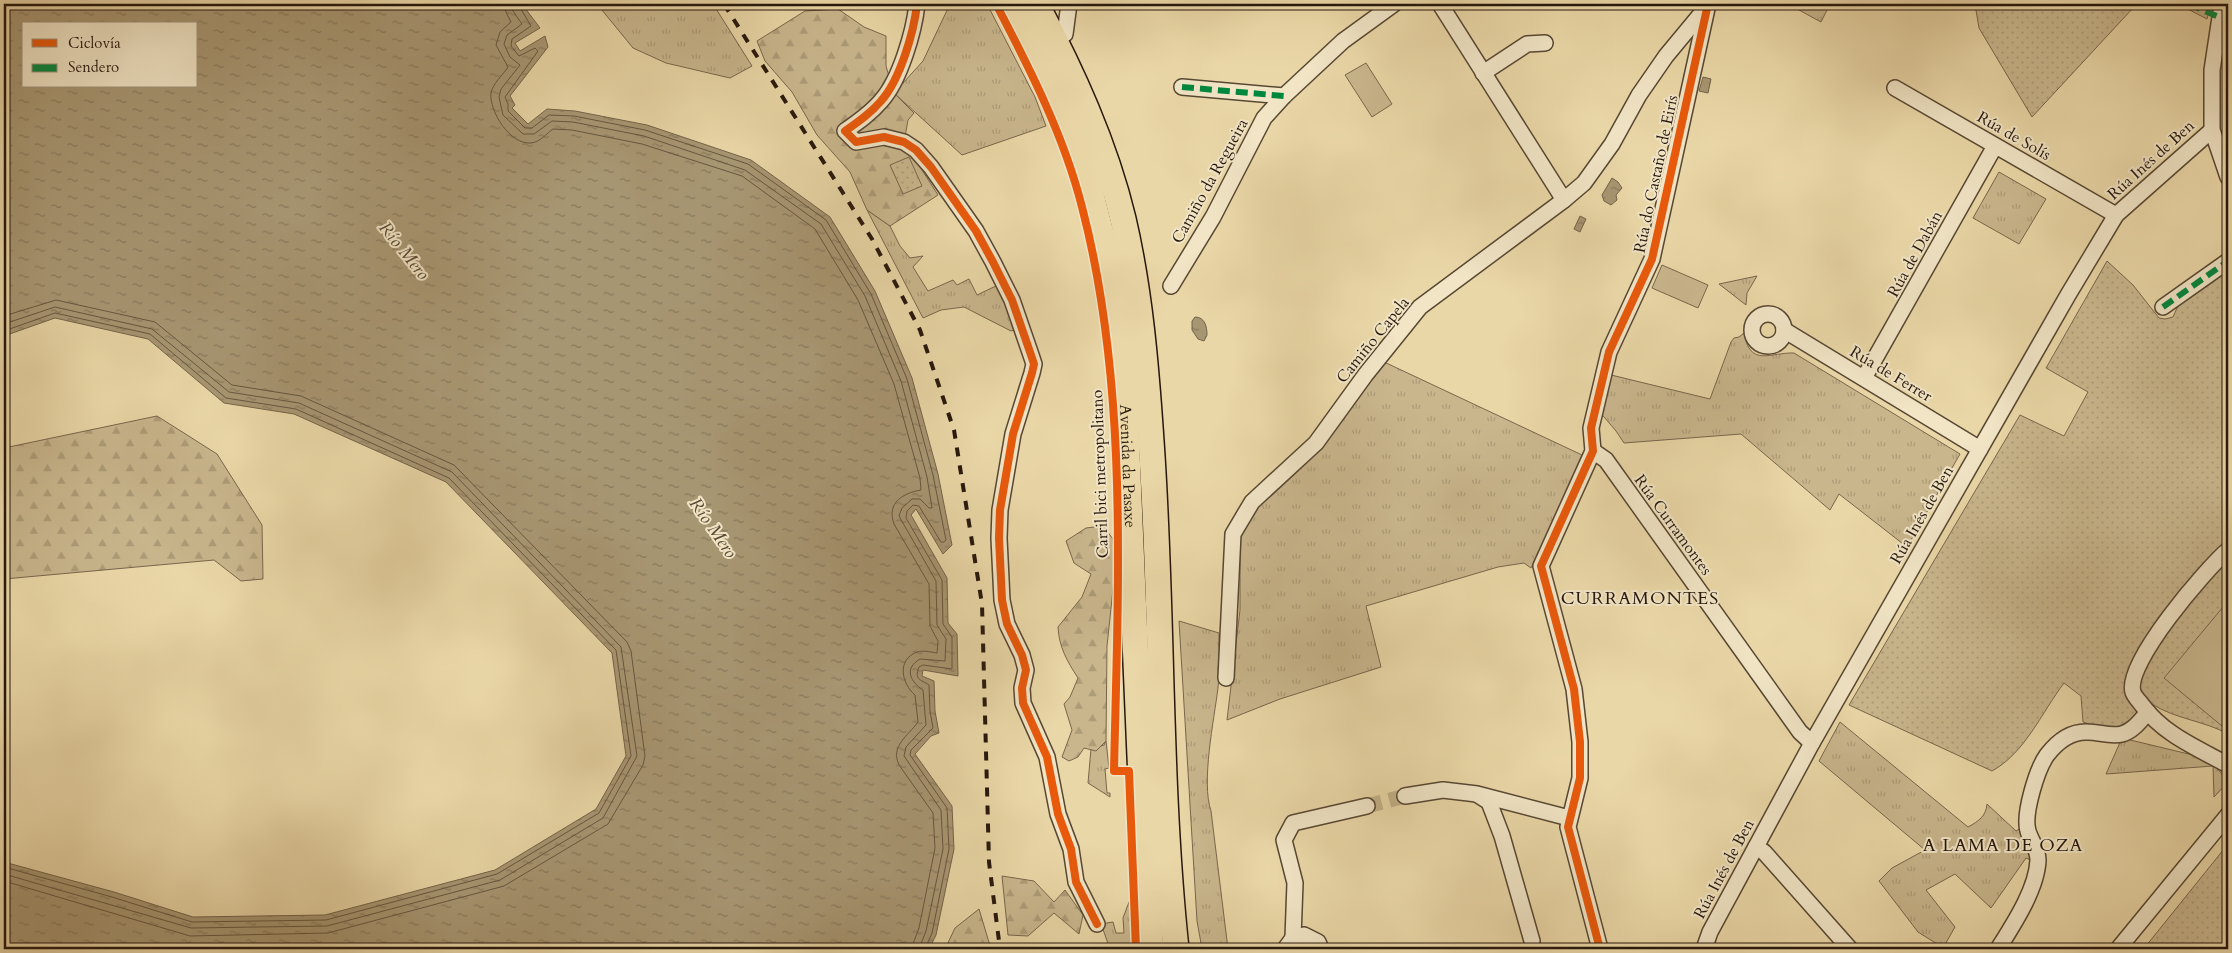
<svg xmlns="http://www.w3.org/2000/svg" width="2232" height="953" viewBox="0 0 2232 953" font-family="Cardo,serif">
<defs>
<pattern id="grass-tufts" width="24" height="20" patternUnits="userSpaceOnUse" patternTransform="scale(1.25)"><rect width="24" height="20" fill="#c9b68d"/><path d="M3 7l-1-3M5 7V3M7 7l1-3M15 17l-1-3M17 17v-4M19 17l1-3" fill="none" stroke="#ac9c78"/></pattern>
<pattern id="forest-firs" width="22" height="20" patternUnits="userSpaceOnUse" patternTransform="scale(1.25)"><rect width="22" height="20" fill="#c9b68d"/><path d="M5 1l3.5 6h-7zM16 11l3.5 6h-7z" fill="#ac9c78"/></pattern>
<pattern id="park-dots" width="8" height="8" patternUnits="userSpaceOnUse" patternTransform="scale(1.25)"><rect width="8" height="8" fill="#c9b68d"/><path d="M2 2h.1M6 6h.1" fill="none" stroke="#ac9c78" stroke-width="1.8" stroke-linecap="round"/></pattern>
<pattern id="water-ripples" width="26" height="14" patternUnits="userSpaceOnUse" patternTransform="scale(1.25)"><rect width="26" height="14" fill="#a79672"/><path d="M2 4q2-2 4 0t4 0M15 11q2-2 4 0t4 0" fill="none" stroke="#88795c"/></pattern>
</defs>
<rect width="100%" height="100%" fill="#ead7a7"/>
<filter id="stains"><feTurbulence type="fractalNoise" baseFrequency=".004" numOctaves="4"/><feColorMatrix values="0 0 0 0 .2 0 0 0 0 .09 0 0 0 0 .02 0 0 0 .5 -.17"/></filter>
<radialGradient id="worn" r=".72"><stop offset=".6" stop-color="#630" stop-opacity="0"/><stop offset="1" stop-color="#630" stop-opacity=".3"/></radialGradient>
<!-- grass -->
<g fill="url(#grass-tufts)" stroke="#78664c">
<polygon points="597,4 713,4 752,66 730,78 666,63 633,48"/>
<polygon points="950,4 987,4 1035,97 1046,126 962,155 894,93 923,61"/>
<polygon points="1788,4 1830,4 1821,22"/>
<polygon points="2178,4 2211,4 2207,19"/>
<polygon points="1999,172 2046,199 2019,244 1973,218"/>
<polygon points="867,210 890,226 900,246 910,258 923,256 913,267 928,291 953,280 957,285 969,279 977,295 998,285 1017,329 1011,331 964,307 941,310 923,318"/>
<polygon points="1757,276 1747,293 1746,305 1719,284"/>
<path d="M1744 333C1750 368 1771 352 1794 353L1960 454 1907 547 1839 494 1830 510 1741 434 1624 443 1616 431 1598 410 1607 374 1710 399 1731 342 1734 338 1739 337Z"/>
<polygon points="1382,361 1582,455 1556,518 1531,568 1524,563 1498,567 1366,606 1381,667 1280,699 1227,720 1240,610 1240,530 1264,499"/>
<path d="M1179 621 1219 633C1219 651 1220 670 1218 688 1214 720 1201 782 1211 811L1228 949H1202L1197 921Z"/>
<path d="M1840 722 1968 827C1979 821 1986 816 1987 804L2016 831 2021 828 2035 862 2026 858 1991 908 1955 874 1926 890 1955 927 1943 948 1945 949 1918 932 1879 881 1892 868 1925 850 1819 761Z"/>
<polygon points="2122,738 2197,756 2213,766 2106,774"/>
<polygon points="1106,741 1109,768 1105,769 1107,793 1110,793 1110,797 1088,783 1091,749 1104,745"/>
<polygon points="1129,902 1133,949 1110,949 1101,924 1113,922 1116,933 1124,933 1123,918"/>
</g>
<!-- forest -->
<g fill="url(#forest-firs)" stroke="#78664c">
<polygon points="838,9 864,27 886,36 886,66 894,93 914,113 908,120 904,142 938,195 890,226 867,210 850,172 817,135 792,92 765,61 757,41 805,11"/>
<polygon points="157,416 217,454 262,525 263,579 241,581 214,560 4,579 4,448"/>
<path d="M1103 526 1113 539 1115 570 1107 646 1106 741 1096 751 1084 748 1078 757 1069 761 1062 757 1072 730 1064 704 1070 697 1078 678C1067 661 1059 647 1058 627L1082 597 1091 574 1074 563 1066 541 1086 528Z"/>
<polygon points="2214,764 2228,782 2214,797 2213,766"/>
<polygon points="1002,876 1034,881 1054,902 1065,890 1083,915 1079,934 1054,913 1028,936 1008,935"/>
<polygon points="979,909 991,949 945,949 955,928"/>
</g>
<!-- park -->
<g fill="url(#park-dots)" stroke="#78664c">
<polygon points="1975,4 2131,4 2133,8 2032,117 1979,28"/>
<polygon points="909,157 922,186 903,194 890,165"/>
<path d="M2107 261 2133 285 2159 318 2165 319 2173 317 2181 299 2228 270V734C2205 721 2175 719 2152 704L2125 727 2109 730 2083 722 2081 696 2064 683C2042 712 2025 753 1992 771L1849 705 2020 415 2064 436 2088 392 2046 368Z"/>
<polygon points="2228,844 2228,949 2143,949 2150,941"/>
</g>
<!-- pitch -->
<g fill="#c9b68d" stroke="#78664c">
<polygon points="1366,63 1392,104 1372,117 1345,75"/>
<polygon points="1662,265 1708,285 1698,308 1652,288"/>
<polygon points="2228,601 2228,731 2164,678"/>
</g>
<!-- water -->
<g fill="url(#water-ripples)" stroke="#736349" fill-rule="evenodd">
<path d="M4 4H522L540 28 515 43 520 51 545 36 548 47 510 96 515 105 512 108 528 124 547 109 575 111 647 125 751 160 830 217 875 291 912 378 938 474 952 545 943 554 916 509 911 515 947 578 948 623 957 634 958 676 923 670 922 676 934 681 935 711 939 733 931 736 915 754 952 806 954 849 936 935 929 949H4V862L114 892 193 917 325 915 495 870 596 809 626 756 612 653 446 482 294 414 224 403 148 339 55 318 4 336ZM24 24H196V86H24Z"/>
<polygon points="1703,77 1711,79 1708,93 1699,91"/>
<polygon points="1612,178 1618,182 1622,188 1616,195 1617,200 1611,205 1604,201 1602,195"/>
<polygon points="1580,216 1586,219 1580,232 1574,229"/>
<path d="M1195 317C1205 317 1207 327 1207 335L1204 341 1198 339 1192 330V321Z"/>
</g>
<g fill="none" stroke-linecap="round" stroke-linejoin="round">
<!-- shore -->
<g stroke="#66563f" stroke-width="1">
<path d="M505 4 506 12 511 22 500 32 496 45 508 67C503 75 493 83 491 93 489 111 510 145 531 143 540 142 546 134 553 129L572 130 642 144 742 176 815 229 858 300 894 384 920 478 921 490C904 493 886 502 894 524L929 584 930 626 938 641 937 653C930 652 924 650 917 652 896 660 902 684 915 695L918 722C908 736 890 746 899 765L933 813 935 848 919 928 911 949"/>
<path d="M512 4 513 11 522 24 507 35 504 44 510 57 520 65 501 89 499 97 503 115 523 134H534L552 121 573 122 644 136 745 170 821 224 865 296 901 381 927 477 932 508H929L920 499H912L902 508 899 516 936 581 937 625 946 639 945 661 920 659C903 669 911 682 923 690L926 725 906 747 904 756 941 810 943 849 926 931 919 949"/>
<path d="M518 4 531 26 512 39 511 46 519 56 535 48 538 51 505 97 508 104V111L525 128H532L549 115 574 116 645 130 748 164 826 220 871 294 907 379 933 475 946 540 944 542H941L919 506 913 505 907 511 906 518 942 580 943 624 952 637V669L923 665 919 667C914 680 920 679 929 685L930 711 933 728 911 750 910 755 947 808 949 849 932 933 925 949"/>
<polyline points="4,316 56,300 155,322 232,385 301,396 454,465 627,642 631,651 645,756 643,765 608,824 504,886 328,933 190,936 4,881"/>
<polyline points="4,324 55,307 152,329 229,392 299,403 452,472 621,647 637,756 603,818 500,880 327,926 191,928 4,874"/>
<polyline points="4,331 55,313 150,334 226,398 296,409 449,478 616,650 631,756 599,813 497,874 326,920 192,922 112,897 4,867"/>
</g>
<!-- street-tunnel -->
<polyline stroke="#c3b188" stroke-width="15" stroke-dasharray="15 8" stroke-linecap="butt" points="1367,806 1405,796"/>
<!-- street casing -->
<g stroke="#574733" stroke-width="18">
<g id="street">
<path d="M917 4C914 32 900 80 881 101 871 113 858 122 845 131L856 142 884 137 904 142 916 150 931 167 976 231 993 262 1012 300 1031 355 1034 364 1032 373 1013 434 1000 510 999 538 1002 600 1007 624 1022 655 1026 670 1022 688 1023 703 1047 757 1058 814 1071 849 1076 882 1097 924"/>
<polyline points="1440,4 1564,200"/>
<polyline points="2222,4 2212,70 2212,130 2228,177"/>
<polyline points="1065,34 1069,4"/>
<polyline points="1483,73 1527,44 1545,43"/>
<polyline points="1182,87 1284,96"/>
<polyline points="1895,88 2116,215"/>
<polyline points="1171,286 1213,217 1264,118 1284,96 1343,41 1394,4"/>
<polyline points="2163,307 2228,261"/>
<circle cx="1768" cy="330" r="16"/>
<polyline points="1784,330 1980,449"/>
<polyline points="1864,378 1995,146"/>
<polyline points="1593,451 1606,460 1800,732 1812,743"/>
<path d="M2228 550C2206 569 2124 664 2133 692 2134 696 2139 701 2142 705 2163 734 2197 748 2228 765"/>
<polyline points="1226,678 1233,534 1252,502 1316,443 1366,374 1420,307 1564,200 1584,183 1612,144 1639,95 1666,56 1705,9"/>
<polyline points="1478,795 1489,802 1502,836 1532,941"/>
<polyline points="1405,796 1443,790 1477,794 1569,818"/>
<polyline points="1756,847 1764,852 1850,949"/>
<polyline points="1293,938 1295,883 1284,840 1293,823 1367,806"/>
<polyline points="1285,949 1293,938 1304,935 1318,942 1321,949"/>
<polyline points="1600,949 1568,827 1580,778 1580,742 1574,689 1541,566 1593,451 1591,428 1609,352 1652,259 1708,4"/>
<polyline points="1704,949 1710,932 1812,743 2068,295 2116,215 2212,130"/>
<path d="M1998 949C2013 925 2037 889 2038 860 2038 849 2031 841 2028 831 2023 814 2037 769 2047 755 2057 742 2071 731 2088 732 2099 732 2111 737 2122 734 2133 731 2140 721 2148 712"/>
<polyline points="2118,949 2228,815"/>
</g>
</g>
<!-- primary casing -->
<g stroke="#26170c" stroke-width="28">
<g id="primary">
<path id="s1" d="M1011 4 1062 110 1085 171 1111 272 1123 359 1145 873 1151 949"/>
<path d="M1036 4C1072 72 1105 144 1123 219 1140 292 1146 367 1151 441 1163 610 1158 781 1176 949"/>
</g>
</g>
<!-- street -->
<use href="#street" stroke="#f1e5c6" stroke-width="15"/>
<!-- primary -->
<use href="#primary" stroke="#ead7a7" stroke-width="25"/>
<!-- rail -->
<polyline stroke="#26170c" stroke-width="4" stroke-dasharray="9 9" stroke-linecap="butt" points="724,4 872,239 920,330 954,430 982,604 989,862 1000,949"/>
<!-- quiet -->
<g stroke="#00873e" stroke-width="6" stroke-dasharray="12 6" stroke-linecap="butt">
<polyline points="2189,4 2221,18"/>
<polyline points="1182,87 1284,96"/>
<polyline points="2163,307 2228,261"/>
</g>
<!-- cycleway casing -->
<g stroke="#f1e5c6" stroke-width="11">
<g id="cycleway">
<path d="M917 4C914 32 900 80 881 101 871 113 858 122 845 131L856 142 884 137 904 142 916 150 931 167 976 231 993 262 1012 300 1031 355 1034 364 1032 373 1013 434 1000 510 999 538 1002 600 1007 624 1022 655 1026 670 1022 688 1023 703 1047 757 1058 814 1071 849 1076 882 1097 924"/>
<path d="M996 4C1030 69 1064 136 1082 207 1129 387 1118 586 1114 771H1129L1136 949"/>
<polyline points="1600,949 1568,827 1580,778 1580,742 1574,689 1541,566 1593,451 1591,428 1609,352 1652,259 1708,4"/>
</g>
</g>
<!-- cycleway -->
<use href="#cycleway" stroke="#e8590c" stroke-width="8"/>
</g>
<g text-anchor="middle" dominant-baseline="central" stroke-width="4" stroke-linejoin="round" paint-order="stroke">
<!-- street labels -->
<g font-size="16" fill="#26170c" stroke="#f1e5c6">
<text transform="translate(2014 136) rotate(30)">Rúa de Solís</text>
<text transform="translate(2151 160) rotate(-42)">Rúa Inés de Ben</text>
<text transform="translate(1656 174) rotate(-78)">Rúa do Castaño de Eirís</text>
<text transform="translate(1210 181) rotate(-61)">Camiño da Regueira</text>
<text transform="translate(1915 254) rotate(-61)">Rúa de Dabán</text>
<text transform="translate(1373 340) rotate(-51)">Camiño Capela</text>
<text transform="translate(1891 374) rotate(31)">Rúa de Ferrer</text>
<text stroke="none"><textPath href="#s1" startOffset="482">Avenida da Pasaxe</textPath></text>
<text transform="translate(1100 474) rotate(-92)">Carril bici metropolitano</text>
<text transform="translate(1922 515) rotate(-60)">Rúa Inés de Ben</text>
<text transform="translate(1673 525) rotate(54)">Rúa Curramontes</text>
<text transform="translate(1724 869) rotate(-62)">Rúa Inés de Ben</text>
</g>
<!-- water labels -->
<g font-size="18" font-style="italic" fill="#5a4a35" stroke="#f1e5c6">
<text transform="translate(404 251) rotate(51)">Río Mero</text>
<text transform="translate(713 528) rotate(55)">Río Mero</text>
</g>
<!-- neighbourhood labels -->
<g font-size="18" letter-spacing="1" fill="#26170c" stroke="#f1e5c6">
<text x="1640" y="598">CURRAMONTES</text>
<text x="2003" y="845">A LAMA DE OZA</text>
</g>
</g>
<!-- margin -->
<rect width="2232" height="953" fill="none" stroke="#ead7a7" stroke-width="20"/>
<rect x="5" y="5" width="2222" height="943" fill="none" stroke="#26170c" stroke-width="2.5"/>
<rect x="10" y="10" width="2212" height="933" fill="none" stroke="#26170c"/>
<!-- legend -->
<rect x="22" y="22" width="175" height="65" fill="#f1e5c6" stroke="#a0937c"/>
<rect x="32" y="39" width="25" height="8" fill="#e8590c" stroke="#a0937c"/>
<text x="68" y="48" font-size="15" fill="#26170c">Ciclovía</text>
<rect x="32" y="64" width="25" height="8" fill="#00873e" stroke="#a0937c"/>
<text x="68" y="72" font-size="15" fill="#26170c">Sendero</text>
<rect width="100%" height="100%" filter="url(#stains)"/>
<rect width="100%" height="100%" fill="url(#worn)"/>
</svg>
